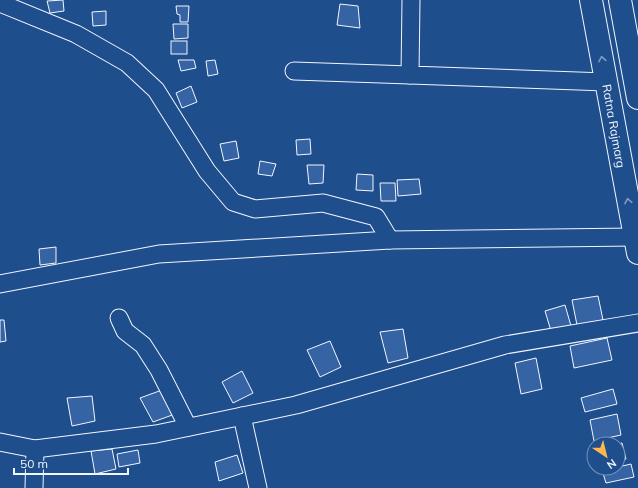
<svg xmlns="http://www.w3.org/2000/svg" width="638" height="488" viewBox="0 0 638 488" font-family="Mulish,sans-serif">
<rect width="100%" height="100%" fill="#1f4e8c"/>
<!-- building -->
<g fill="#3563a3" stroke="#f2f6ff">
<polygon points="63,0 64,11 50,13 47,1"/>
<polygon points="340,4 358,6 360,28 337,25"/>
<polygon points="176,6 189,6 188,22 180,22 180,15 177,14"/>
<polygon points="106,11 106,25 93,26 92,12"/>
<polygon points="173,24 188,24 188,38 174,39"/>
<rect x="171" y="41" width="16" height="13"/>
<polygon points="178,60 194,60 196,68 181,71"/>
<polygon points="215,60 218,74 208,76 206,61"/>
<polygon points="191,86 197,102 182,108 176,93"/>
<polygon points="310,139 311,154 297,155 296,140"/>
<polygon points="236,141 239,158 224,161 220,144"/>
<polygon points="260,161 276,164 272,176 258,174"/>
<polygon points="307,165 324,165 323,183 309,184"/>
<polygon points="357,174 373,175 373,191 356,190"/>
<polygon points="419,179 421,194 398,196 397,180"/>
<polygon points="380,183 395,183 396,201 381,201"/>
<polygon points="56,247 56,263 40,265 39,249"/>
<polygon points="598,296 603,320 577,325 572,300"/>
<polygon points="565,305 571,326 551,331 545,311"/>
<polygon points="0,320 4,320 6,341 0,342"/>
<polygon points="403,329 408,358 388,363 380,332"/>
<polygon points="607,338 612,360 574,368 570,346"/>
<polygon points="330,341 341,367 320,377 307,350"/>
<polygon points="536,358 542,389 521,394 515,363"/>
<polygon points="242,371 253,393 233,403 222,382"/>
<polygon points="613,389 617,404 585,412 581,398"/>
<polygon points="162,390 175,414 153,422 140,398"/>
<polygon points="92,396 95,421 72,426 67,398"/>
<polygon points="617,414 621,435 594,441 590,420"/>
<polygon points="622,443 626,459 618,462 618,444"/>
<polygon points="112,449 116,469 95,474 91,451"/>
<polygon points="138,450 140,463 119,467 117,454"/>
<polygon points="237,455 243,473 219,481 215,462"/>
<polygon points="631,464 634,477 606,483 602,470 618,468 618,467"/>
</g>
<g fill="none" stroke-linecap="round" stroke-linejoin="round">
<!-- minor casing -->
<g stroke="#f2f6ff" stroke-width="19">
<g id="minor">
<polyline points="411,0 410,75 606,82"/>
<polyline points="0,3 76,34 127,63 156,90 207,171 233,202 255,209 323,203 376,217 390,240"/>
<polyline points="294,71 410,75"/>
<polyline points="0,284 159,254 390,240 635,237"/>
<polyline points="119,318 125,331 143,345 159,370 188,427"/>
<polyline points="242,416 258,488"/>
<polyline points="0,442 35,449 156,434 296,405 505,345 638,323"/>
<polyline points="34,488 35,449"/>
</g>
</g>
<!-- highway casing -->
<g stroke="#f2f6ff" stroke-width="24">
<g id="highway">
<polyline points="591,0 638,253"/>
<polyline points="620,0 638,98"/>
</g>
</g>
<!-- minor -->
<use href="#minor" stroke="#1f4e8c" stroke-width="17"/>
<!-- highway -->
<use href="#highway" stroke="#1f4e8c" stroke-width="22"/>
</g>
<!-- one-way arrows -->
<defs><path id="oneway-chevron" d="M-2-3.5L2.5 0L-2 3.5" fill="none" stroke-width="1.6" stroke-linecap="round" stroke-linejoin="round"/></defs>
<g stroke="#7e9ac0">
<use href="#oneway-chevron" transform="translate(602 59) rotate(-100)"/>
<use href="#oneway-chevron" transform="translate(628 201) rotate(-101)"/>
</g>
<g text-anchor="middle" dominant-baseline="central" stroke-width="3" stroke-linejoin="round" paint-order="stroke">
<!-- street labels -->
<g font-size="12" fill="#f2f6ff" stroke="#1f4e8c">
<text transform="translate(614 126) rotate(80)">Ratna Rajmarg</text>
</g>
</g>
<!-- north arrow -->
<g transform="translate(606 456) rotate(145)"><circle r="19" fill="#1f4e8c" stroke="#7391ba"/>
<path d="M0-3L7 15L0 10L-7 15Z" fill="#ffb74d"/>
<text y="-6" font-size="11" font-weight="bold" text-anchor="middle" fill="#f2f6ff">N</text>
</g>
<!-- scale -->
<path d="M14 468v6h114v-6" fill="none" stroke="#f2f6ff" stroke-width="2"/>
<text x="20" y="468" font-size="12" fill="#f2f6ff" stroke="#1f4e8c" stroke-width="3" paint-order="stroke">50 m</text>
</svg>
